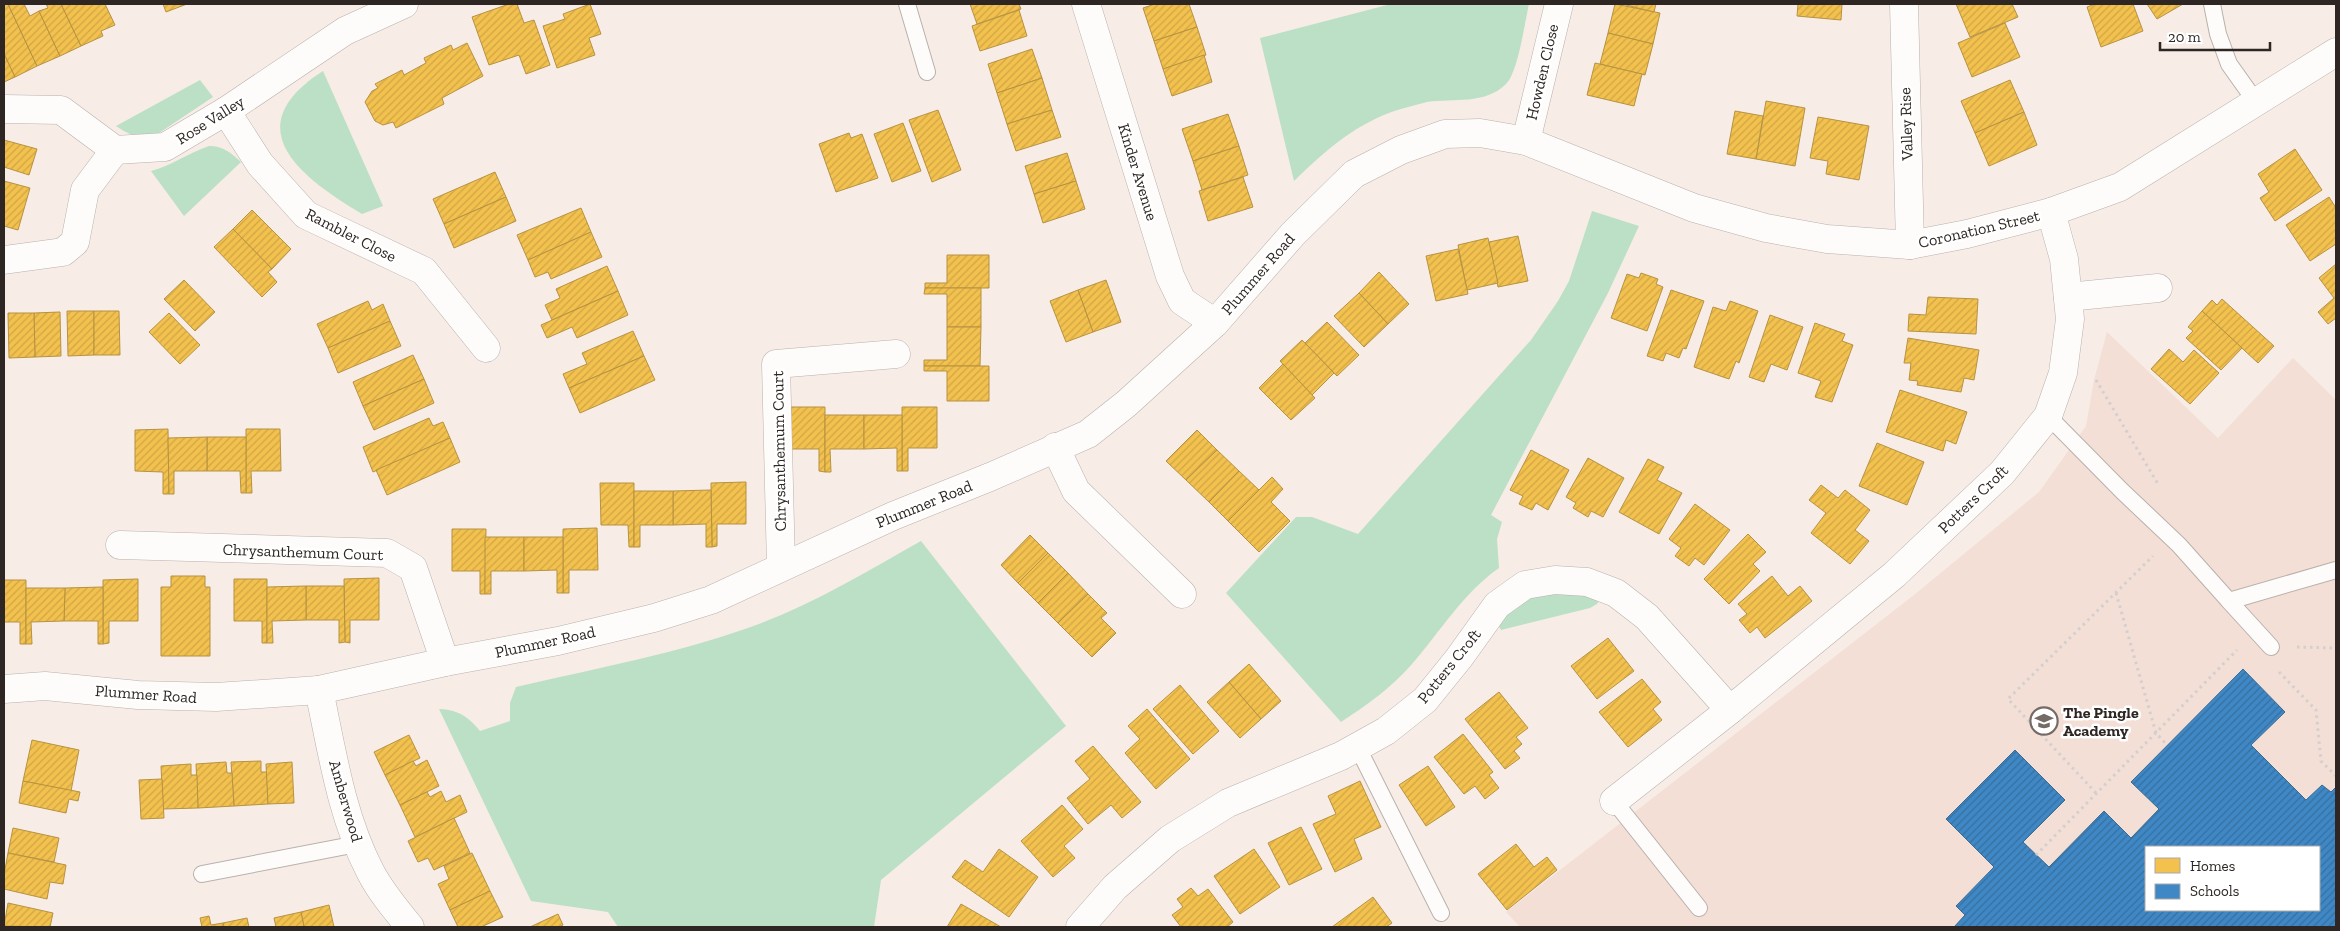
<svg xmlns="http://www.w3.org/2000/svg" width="2340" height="931" viewBox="0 0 2340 931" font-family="'Zilla Slab',serif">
<defs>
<pattern id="homes-hatch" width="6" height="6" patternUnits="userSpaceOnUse" patternTransform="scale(1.25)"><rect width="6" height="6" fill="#f2c14e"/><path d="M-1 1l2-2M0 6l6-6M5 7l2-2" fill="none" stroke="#d0a644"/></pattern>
<pattern id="schools-hatch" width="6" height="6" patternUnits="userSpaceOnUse" patternTransform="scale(1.25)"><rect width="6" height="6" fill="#3f88c5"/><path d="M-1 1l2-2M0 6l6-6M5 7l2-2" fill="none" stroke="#356fa0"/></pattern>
</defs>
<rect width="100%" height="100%" fill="#f7ece6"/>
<!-- built -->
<path fill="#f3dfd5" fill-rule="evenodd" d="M2107 332 2218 438 2293 358 2336 400V927H1520L1506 912 1914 595 2039 492 2086 426 2094 380ZM2146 847H2319V910H2146Z"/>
<!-- green -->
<g fill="#bce0c6">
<path d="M1391 4H1529C1525 21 1518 73 1506 84 1485 105 1454 98 1427 102 1418 104 1409 107 1401 109 1357 122 1326 150 1294 181L1260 38Z"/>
<path d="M323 71 383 206 362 214C302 178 234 128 323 71Z"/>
<path d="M200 80 213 97 156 135C141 140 129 135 116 126Z"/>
<path d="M209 146C224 146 231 153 241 162L184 216 151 171C171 166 188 153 209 146Z"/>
<path d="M1592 211 1639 226 1608 293 1491 515 1502 522 1497 539 1499 568C1463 593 1440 632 1412 664 1391 688 1367 705 1341 722L1226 593 1296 517H1312L1358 534 1531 340 1558 301 1569 281Z"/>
<path d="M921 541 1066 726 881 880 874 927H618L608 912 531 901 439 709C458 710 468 716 480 731L510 721V703L516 687C598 668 680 653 759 624 815 603 868 571 921 541Z"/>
<polygon points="1539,591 1602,596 1597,604 1590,608 1501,630 1495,619"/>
</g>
<!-- homes -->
<g fill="url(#homes-hatch)" stroke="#b79241">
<polygon points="4,4 8,4 37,66 15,77 4,54"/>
<polygon points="8,4 24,4 30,16 39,11 60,56 37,66"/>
<polygon points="46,4 61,4 81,46 60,56 39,11 48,8"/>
<polygon points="61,4 105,4 115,25 101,31 103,36 81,46"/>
<polygon points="163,4 187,4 166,12"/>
<polygon points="509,4 517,4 524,23 534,20 550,65 526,74 519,55 489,65 472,17"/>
<polygon points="590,4 601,34 589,38 595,55 557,68 543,26 565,19 563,14"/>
<polygon points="970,4 1019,4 1021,9 977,24"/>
<polygon points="1155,4 1189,4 1197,27 1154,41 1143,8"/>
<polygon points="1615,4 1660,13 1653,44 1608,33"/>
<polygon points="1622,4 1656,4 1654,12"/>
<polygon points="1798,4 1842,4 1841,20 1797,16"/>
<polygon points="1956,4 2012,4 2018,17 1970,37"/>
<polygon points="2095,4 2133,4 2143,31 2101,47 2087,7"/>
<polygon points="2147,4 2183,4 2157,19"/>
<polygon points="1019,10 1027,36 980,51 972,26"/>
<polygon points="2005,23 2020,57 1972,77 1958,43"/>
<polygon points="1197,27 1206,55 1163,69 1154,41"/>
<polygon points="1608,33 1653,44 1645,75 1600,64"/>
<polygon points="467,43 483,76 442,98 444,104 396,128 393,122 383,125 375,121 365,102 372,91 378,88 375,84 402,70 404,75 426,63 424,58 451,45 453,50"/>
<polygon points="1032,49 1042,78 997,93 988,64"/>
<polygon points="4,54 15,77 4,82"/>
<polygon points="1204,55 1212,82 1172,96 1163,69"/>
<polygon points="1595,63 1642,74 1634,106 1587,95"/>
<polygon points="1042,78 1052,110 1007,124 997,93"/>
<polygon points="2010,80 2024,112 1975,133 1961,101"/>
<polygon points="1766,101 1805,108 1795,166 1756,159"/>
<polygon points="938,110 961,170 932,182 909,120"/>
<polygon points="1052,110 1061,137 1016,151 1007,124"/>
<polygon points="1735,111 1763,116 1756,159 1727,154"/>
<polygon points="2024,112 2037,145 1989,166 1975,133"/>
<polygon points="1228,114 1239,146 1193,161 1182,129"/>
<polygon points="1818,117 1869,126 1859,180 1826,174 1828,161 1810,158"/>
<polygon points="903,123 921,171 892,182 874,134"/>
<polygon points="849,133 851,138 862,134 878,178 836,192 819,144"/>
<polygon points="4,140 37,149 29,175 4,167"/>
<polygon points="1239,146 1248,175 1202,190 1193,161"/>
<polygon points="2295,149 2322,190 2275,221 2260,198 2269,192 2258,174"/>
<polygon points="1067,153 1076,181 1034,194 1025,166"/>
<polygon points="495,172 506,197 444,224 433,199"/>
<polygon points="1243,177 1253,207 1208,221 1199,191"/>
<polygon points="4,181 30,188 18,230 4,226"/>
<polygon points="1076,181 1085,209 1043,223 1034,194"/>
<polygon points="506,197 516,221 454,248 444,224"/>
<polygon points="2329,197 2336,208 2336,244 2310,261 2286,225"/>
<polygon points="581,208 591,232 528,260 517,235"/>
<polygon points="252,210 291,249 272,269 233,229"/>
<polygon points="233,229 272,269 268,272 277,282 262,297 214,247"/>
<polygon points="591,232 602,257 551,279 548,272 535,277 528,260"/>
<polygon points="1518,236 1528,281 1498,287 1489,242"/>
<polygon points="1488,238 1498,283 1467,290 1458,245"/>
<polygon points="1458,249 1468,294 1436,301 1426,256"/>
<polygon points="947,255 989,255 989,288 925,288 925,283 947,283"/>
<polygon points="2336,264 2336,318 2328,324 2318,312 2334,298 2319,278"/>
<polygon points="607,266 618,291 552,320 545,305 560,298 556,289"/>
<polygon points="1379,272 1409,304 1388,324 1359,293"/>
<polygon points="1641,273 1658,279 1656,284 1663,287 1647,331 1611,318 1627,274 1639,278"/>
<polygon points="184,280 215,312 195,331 164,299"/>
<polygon points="1106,280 1121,322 1093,332 1078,290"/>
<polygon points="925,288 981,288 981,327 947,327 947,294 924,294"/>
<polygon points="1078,290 1093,332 1066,342 1050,301"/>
<polygon points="1671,290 1704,301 1686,349 1683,348 1679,358 1666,353 1663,361 1647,356"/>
<polygon points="618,291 628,315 577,338 572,327 547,338 541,325"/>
<polygon points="1359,293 1388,324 1364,347 1334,316"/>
<polygon points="1928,297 1978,299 1976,334 1908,331 1909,314 1926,315"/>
<polygon points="2222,299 2274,346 2258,363 2202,311 2212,300 2217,305"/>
<polygon points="368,301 372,310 383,304 390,321 328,348 317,324"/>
<polygon points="1730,301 1758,311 1739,363 1736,361 1729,379 1694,367 1713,307 1726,311"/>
<polygon points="67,311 94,311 94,355 68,356"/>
<polygon points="94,311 119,311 120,355 94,355"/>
<polygon points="2202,311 2242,348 2221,370 2186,338 2193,331 2188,327"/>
<polygon points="60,312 61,356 35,357 34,313"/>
<polygon points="8,313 34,313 35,357 9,358"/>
<polygon points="169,313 200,345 180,364 149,332"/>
<polygon points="1770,315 1803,327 1787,370 1771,364 1764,382 1749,377"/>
<polygon points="390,321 401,346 338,373 328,348"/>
<polygon points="1327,322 1359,355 1337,376 1305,343"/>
<polygon points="1815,323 1845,334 1842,341 1853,345 1832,402 1815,397 1821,381 1798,373"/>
<polygon points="947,327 981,327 980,366 924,366 924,360 947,360"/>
<polygon points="633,331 644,356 569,388 563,374 587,364 582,353"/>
<polygon points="1908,338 1979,350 1974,380 1964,378 1961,392 1917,385 1918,381 1909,380 1911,363 1904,363"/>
<polygon points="1302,340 1334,373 1312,395 1280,361"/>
<polygon points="2169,349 2183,362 2194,350 2219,373 2190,404 2151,369"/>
<polygon points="413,355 424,379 363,406 353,382"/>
<polygon points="644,356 655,380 580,413 569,388"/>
<polygon points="1283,364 1315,398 1291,420 1259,388"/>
<polygon points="924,366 989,366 989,401 947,401 947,371 924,371"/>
<polygon points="424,379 434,403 374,430 363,406"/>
<polygon points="1900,390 1967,412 1956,444 1946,440 1943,451 1886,432"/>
<polygon points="791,407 825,407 825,472 819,471 819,449 791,449"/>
<polygon points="902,407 937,407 937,448 908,448 908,471 902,471"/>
<polygon points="825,415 864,415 864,449 830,449 831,472 825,472"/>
<polygon points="864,415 902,415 902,471 897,471 897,448 864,449"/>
<polygon points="429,418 433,426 443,422 450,438 373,472 363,447"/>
<polygon points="168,429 169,494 163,494 163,472 135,471 135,430"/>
<polygon points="246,429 280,429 281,471 251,471 252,493 246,493"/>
<polygon points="1197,430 1217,450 1186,480 1166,461"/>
<polygon points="207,437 246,437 246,493 241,493 240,471 207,471"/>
<polygon points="207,437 207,471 174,471 174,494 169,494 168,438"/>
<polygon points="450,438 460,462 387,495 376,470"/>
<polygon points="1877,443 1924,462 1907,505 1859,486"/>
<polygon points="1217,450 1239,471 1209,502 1186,480"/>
<polygon points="1531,450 1569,470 1548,510 1536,503 1532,510 1519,504 1523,496 1510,490"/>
<polygon points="1588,458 1624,478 1603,517 1591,511 1588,517 1573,508 1576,503 1566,497"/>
<polygon points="1648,459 1664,467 1657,480 1682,493 1659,534 1619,512"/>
<polygon points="1239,471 1259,490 1228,521 1209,502"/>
<polygon points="1272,477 1283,489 1271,502 1290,521 1259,552 1228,521"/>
<polygon points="746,482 746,524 717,524 717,546 712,547 711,483"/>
<polygon points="600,483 634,483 634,547 629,547 628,525 601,525"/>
<polygon points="1821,485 1838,498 1845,490 1870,510 1855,530 1869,541 1850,564 1811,533 1826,513 1809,500"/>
<polygon points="711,490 712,547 706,547 706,524 673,525 673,491"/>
<polygon points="634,491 673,491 673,525 640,525 640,547 634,547"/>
<polygon points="1695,504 1730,530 1704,565 1695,558 1689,566 1675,556 1681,548 1669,539"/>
<polygon points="597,528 598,570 569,570 569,593 563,593 563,529"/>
<polygon points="452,529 486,529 485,594 480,594 480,571 452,571"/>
<polygon points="1748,534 1766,552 1753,564 1760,571 1729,604 1704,579"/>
<polygon points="1030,535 1048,553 1018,583 1001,565"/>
<polygon points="485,537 524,537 524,571 491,571 491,594 485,594"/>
<polygon points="524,537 563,537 563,593 557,593 557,570 524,571"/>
<polygon points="1048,553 1068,573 1038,603 1018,583"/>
<polygon points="1068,573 1088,594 1058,623 1038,603"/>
<polygon points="171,576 205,576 205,587 210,587 210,656 161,656 161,587 171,587"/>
<polygon points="1772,576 1788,596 1800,586 1812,601 1765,638 1757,627 1750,633 1739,620 1747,614 1738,604"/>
<polygon points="379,578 379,620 350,620 350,643 345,642 344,579"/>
<polygon points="138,579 138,621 109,621 109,643 103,644 103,580"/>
<polygon points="234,579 267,579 267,643 262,643 262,621 234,621"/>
<polygon points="4,580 26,580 26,644 20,644 20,622 4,622"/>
<polygon points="306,586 344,586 345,642 339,643 339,620 306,620"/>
<polygon points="306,586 306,620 272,621 273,643 267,643 267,587"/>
<polygon points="103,587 103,644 98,644 98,621 64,621 65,588"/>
<polygon points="26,588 65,588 64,621 31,622 32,644 26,644"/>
<polygon points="1088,594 1107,613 1101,618 1116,633 1092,657 1058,623"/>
<polygon points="1608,638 1634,671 1597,699 1571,666"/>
<polygon points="1249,664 1281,701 1261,719 1229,682"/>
<polygon points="1642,679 1661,702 1653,709 1662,720 1628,747 1599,712"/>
<polygon points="1229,682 1261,719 1240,738 1207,702"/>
<polygon points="1180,685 1219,731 1193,754 1153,709"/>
<polygon points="1499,692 1528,728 1516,737 1522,744 1514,751 1520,758 1505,769 1465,719"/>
<polygon points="1147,709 1190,759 1156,789 1125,753 1140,739 1128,726"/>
<polygon points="1463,734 1493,772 1489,775 1499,788 1485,799 1475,786 1464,794 1434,757"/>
<polygon points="409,735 420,758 385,775 374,752"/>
<polygon points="32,740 79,750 71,791 23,781"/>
<polygon points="1093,746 1141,802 1122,818 1111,805 1088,824 1067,798 1090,779 1075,761"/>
<polygon points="427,760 439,786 400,805 385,775 413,761 416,766"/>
<polygon points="261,761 261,772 267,772 268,804 234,806 231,762"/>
<polygon points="226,762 227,773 232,773 234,806 198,808 196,764"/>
<polygon points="292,762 294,803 268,804 266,764"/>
<polygon points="191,764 191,775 197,775 198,808 163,809 161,766"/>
<polygon points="1428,766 1455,807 1426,826 1399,785"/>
<polygon points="162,779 164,818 141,819 139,780"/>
<polygon points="23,781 80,792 78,801 69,799 66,813 19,803"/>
<polygon points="1360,781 1381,827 1354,839 1362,859 1335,872 1313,824 1336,814 1328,796"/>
<polygon points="441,791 446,802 460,795 467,812 415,837 400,805 427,792 430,797"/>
<polygon points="1062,805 1083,829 1064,846 1075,858 1053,877 1021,841"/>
<polygon points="454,818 470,853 434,870 428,858 418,862 408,841"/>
<polygon points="1301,827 1322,869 1289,885 1268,843"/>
<polygon points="13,828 59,838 54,862 8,853"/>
<polygon points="1516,844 1534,867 1547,857 1557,870 1507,910 1478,874"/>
<polygon points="999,849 1038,877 1009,917 952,877 965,860 983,872"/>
<polygon points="1254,849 1280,887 1240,914 1214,876"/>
<polygon points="8,853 66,865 63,884 50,882 47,899 4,889 4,875"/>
<polygon points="472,853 490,891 450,910 438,884 449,879 444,866"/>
<polygon points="1191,888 1198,896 1208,889 1233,922 1227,927 1181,927 1172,915 1183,907 1177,899"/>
<polygon points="490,891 503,917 481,927 458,927 450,910"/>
<polygon points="1373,897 1392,923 1386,927 1332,927"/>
<polygon points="8,903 53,913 50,927 4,926"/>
<polygon points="961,904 1001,927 947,927"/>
<polygon points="329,905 334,927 304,927 301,912"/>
<polygon points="301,912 304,927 276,927 274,918"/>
<polygon points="558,914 563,925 559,927 530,927"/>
<polygon points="209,916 211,925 223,923 224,927 202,927 200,918"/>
<polygon points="247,918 249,927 224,927 223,923"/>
</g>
<!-- schools -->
<path fill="url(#schools-hatch)" stroke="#3a6b94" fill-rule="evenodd" d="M2243 669 2285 712 2251 745 2306 800 2322 785 2331 792 2336 787V888L2334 889 2336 891V927H1954L1965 915 1956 906 1994 867 1946 819 2015 750 2065 800 2023 842 2049 867 2104 811 2131 838 2159 809 2131 782ZM2146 847H2319V910H2146Z"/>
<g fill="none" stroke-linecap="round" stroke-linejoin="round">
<!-- service casing -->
<g stroke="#b9b1ac" stroke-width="18">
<g id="service">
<polyline points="907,4 927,72"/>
<polyline points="2212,4 2218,34 2229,64 2256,102"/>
<polyline points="2048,416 2122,491 2179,545 2229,601 2336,570"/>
<polyline points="2229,601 2271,647"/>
<polyline points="1357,746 1441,913"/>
<polyline points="1614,801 1699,908"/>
<polyline points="202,874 357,844"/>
</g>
</g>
<!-- minor casing -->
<g stroke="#b9b1ac" stroke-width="29">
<g id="minor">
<polyline points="1086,4 1170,276 1182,301 1215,323"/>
<polyline points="1904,4 1910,245"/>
<polyline points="4,109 61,110 115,150 165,147 226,111 345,31 404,4"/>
<polyline points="226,111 260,164 306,215 424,271 486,348"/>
<polyline points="1526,141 1559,4"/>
<polyline points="4,260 63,252 75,242 85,190 115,150"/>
<polyline points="2068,297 2158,288"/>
<polyline points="1055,447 1076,491 1182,594"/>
<polyline points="120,545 387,553 413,568 445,662"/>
<polyline points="781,567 776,364 896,354"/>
<polyline points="4,689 45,686 138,695 216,697 319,690 445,662 558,641 654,618 711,600 893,516 990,477 1088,434 1126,404 1215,323 1293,234 1354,174 1401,150 1445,134 1480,133 1526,141 1694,208 1766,228 1827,239 1910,245 1967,234 2051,212 2120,187 2336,52"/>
<path d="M319 690C332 751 341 815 370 871 380 891 396 910 410 927"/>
<polyline points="1614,801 1730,710"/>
<polyline points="1080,927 1115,887 1170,839 1228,803 1341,756 1386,731 1425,700 1459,658 1497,605 1525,585 1555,580 1587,582 1616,593 1647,617 1730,710 1894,575 2002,473 2048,416 2063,373 2070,319 2064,259 2051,212"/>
</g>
</g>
<!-- path -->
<g stroke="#d3cfce" stroke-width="3" stroke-dasharray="2.5 4" stroke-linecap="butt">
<polyline points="2096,380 2158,484"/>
<polyline points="2116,593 2156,733 2167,745"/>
<polyline points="2297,647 2336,648"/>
<polyline points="2279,672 2316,710 2321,761 2336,776"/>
<polyline points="2096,793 2008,699 2153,556"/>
<polyline points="2036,855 2237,650"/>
</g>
<!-- service -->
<use href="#service" stroke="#fefcfb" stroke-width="16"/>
<!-- minor -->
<use href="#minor" stroke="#fefcfb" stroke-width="28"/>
</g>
<!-- icons -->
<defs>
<g id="school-ring" transform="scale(1.4375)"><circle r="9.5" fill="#fff" stroke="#746b67" stroke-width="1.5"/><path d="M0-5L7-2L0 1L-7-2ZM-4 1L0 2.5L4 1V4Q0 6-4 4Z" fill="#746b67"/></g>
</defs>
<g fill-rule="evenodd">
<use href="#school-ring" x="2044" y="721"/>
</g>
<g text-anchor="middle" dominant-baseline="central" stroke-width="5" stroke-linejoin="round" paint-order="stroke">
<!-- street labels -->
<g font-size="16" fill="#2d2623" stroke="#fff">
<text transform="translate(1542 72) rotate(-77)">Howden Close</text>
<text transform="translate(210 120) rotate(-32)">Rose Valley</text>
<text transform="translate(1906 124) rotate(-92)">Valley Rise</text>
<text transform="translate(1138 172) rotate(73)">Kinder Avenue</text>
<text transform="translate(1979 229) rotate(-13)">Coronation Street</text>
<text transform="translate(351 235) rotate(27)">Rambler Close</text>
<text transform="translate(1258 274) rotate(-49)">Plummer Road</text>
<text transform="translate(779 451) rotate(-91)">Chrysanthemum Court</text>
<text transform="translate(1973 499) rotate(-44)">Potters Croft</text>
<text transform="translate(924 504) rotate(-22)">Plummer Road</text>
<text transform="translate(303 552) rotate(2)">Chrysanthemum Court</text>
<text transform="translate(545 642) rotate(-12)">Plummer Road</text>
<text transform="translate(1449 666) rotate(-51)">Potters Croft</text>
<text transform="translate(146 694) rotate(4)">Plummer Road</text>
<text transform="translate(346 801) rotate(74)">Amberwood</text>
</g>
<!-- poi labels -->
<g font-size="16" font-weight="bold" fill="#2d2623" stroke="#fff" text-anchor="start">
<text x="2063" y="712">The Pingle<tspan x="2063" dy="18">Academy</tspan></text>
</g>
</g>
<!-- border -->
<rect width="2340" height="931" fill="none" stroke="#2d2623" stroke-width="10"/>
<!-- legend -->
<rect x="2145" y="846" width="175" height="65" fill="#ffffff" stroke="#aba8a7"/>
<rect x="2155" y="858" width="25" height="15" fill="#f2c14e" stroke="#aba8a7"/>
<text x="2190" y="871" font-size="15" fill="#2d2623">Homes</text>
<rect x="2155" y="884" width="25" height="15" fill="#3f88c5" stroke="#aba8a7"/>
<text x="2190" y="896" font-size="15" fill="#2d2623">Schools</text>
<!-- scale -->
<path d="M2160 42v8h110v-8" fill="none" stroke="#2d2623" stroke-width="2.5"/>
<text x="2168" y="42" font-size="15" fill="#2d2623" stroke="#ffffff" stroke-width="4" paint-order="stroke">20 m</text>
</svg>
